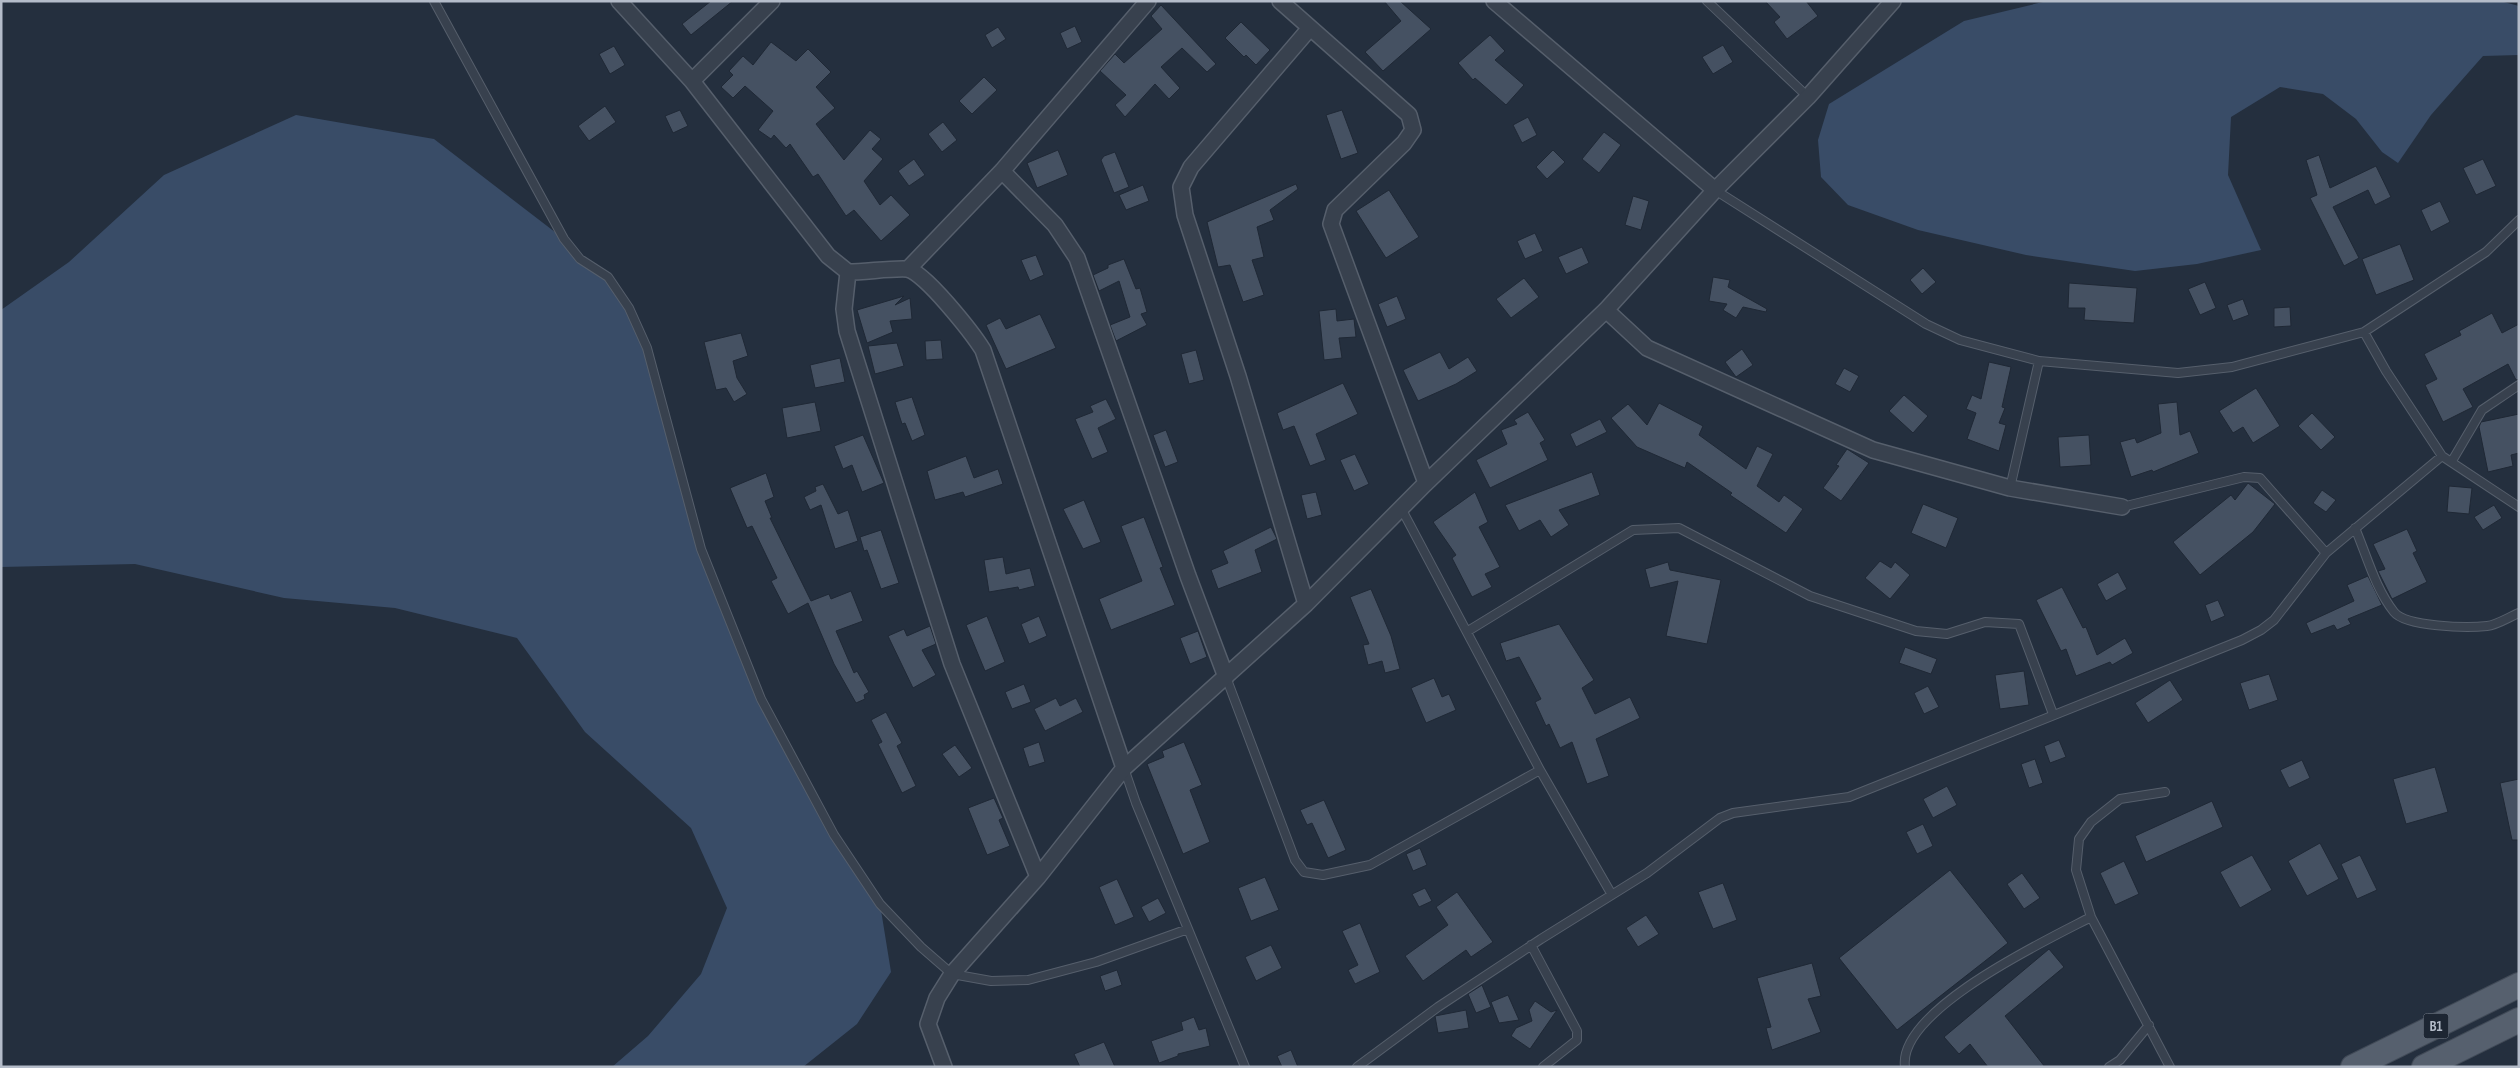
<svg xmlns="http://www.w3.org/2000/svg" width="2520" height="1068" font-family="'Sofia Sans Condensed',sans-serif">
  <rect width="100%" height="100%" fill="#242f3e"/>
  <path fill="#394c67" d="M2047,1h453l19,5v49l-36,1 -52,59 -33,48 -16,-11 -26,-33 -33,-25 -43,-7 -49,30 -3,58 33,75 -64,14 -62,7 -109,-16 -108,-25 -70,-25 -27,-28 -3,-37 11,-36 135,-83z
    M296,115l138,24 130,100 16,20 28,18 39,71 54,201 60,150 73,136 46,69 11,68 -34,52 -54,43h-191l36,-31 53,-62 26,-66 -36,-80 -106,-96 -68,-94 -122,-30 -111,-10 -149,-34 -134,3v-257l68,-48 95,-87z"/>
  <path fill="#455162" stroke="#1f2835" d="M711,1h22l-42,34 -9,-11z
    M1384,1h16l31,28 -48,42 -18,-19 36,-31z
    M1765,1h41l12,15 -31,23 -13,-17 6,-5z
    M1161,5l55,59 -9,8 -25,-24 -21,19 19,21 -11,11 -14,-15 -30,33 -10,-12 11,-10 -26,-24 15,-17 9,9 38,-34 -11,-13z
    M1241,22l29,28 -14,15 -10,-10 -2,2 -19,-19z
    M1075,26l7,16 -15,7 -7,-16z
    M998,27l8,12 -14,9 -7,-13z
    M1490,35l15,16 -10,9 29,25 -18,20 -31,-27 -2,2 -15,-17z
    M771,42l25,19 12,-12 23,23 -15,15 19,21 -19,16 28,36 26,-30 11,9 -9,10 11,10 -19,22 16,24 11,-10 19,20 -29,26 -27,-31 -8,6 -28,-42 -5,3 -23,-33 -4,4 -12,-13 -3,4 -13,-9 15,-19 -28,-25 -12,12 -12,-11 12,-12 -4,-4 14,-15 10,9z
    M1723,45l10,17 -20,12 -11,-17z
    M614,46l11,19 -15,9 -11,-20z
    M984,77l13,13 -25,24 -13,-13z
    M605,106l11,16 -27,19 -11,-15z
    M680,110l8,16 -15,7 -8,-17z
    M1342,110l16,43 -17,6 -15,-44z
    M1528,117l9,18 -15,8 -9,-18z
    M943,122l14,18 -15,12 -14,-18z
    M1604,132l17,13 -22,28 -17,-14z
    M1058,150l10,25 -31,13 -10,-25z
    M1553,150l12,12 -18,17 -11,-12z
    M1115,152l14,35 -15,6 -13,-33 3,-4z
    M2319,155l11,33 46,-22 15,31 -16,8 -7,-15 -35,17 26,51 -15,8 -34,-68 7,-3 -11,-35z
    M914,159l11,16 -16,11 -11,-15z
    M2483,159l13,27 -20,9 -13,-27z
    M1296,184l2,5 -28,21 4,10 -17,7 7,30 -12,3 12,35 -21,7 -13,-37 -12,2 -11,-45z
    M1143,185l6,16 -23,9 -7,-15z
    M1389,190l30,47 -33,21 -30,-47z
    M1633,196l16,5 -8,29 -16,-5z
    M2440,201l10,21 -19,10 -10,-22z
    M1535,233l8,18 -18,8 -8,-18z
    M2400,244l14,36 -38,15 -14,-36z
    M1582,247l7,16 -23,11 -8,-17z
    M1036,255l8,20 -14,6 -9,-21z
    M1124,259l12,30 4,-1 7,24 -6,2 6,11 -31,16 -6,-16 20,-8 -11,-36 -20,10 -6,-16 15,-7v-3z
    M1923,268l13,14 -14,12 -12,-14z
    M1713,277l17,3 -2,7 39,22 -1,3 -23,-5 -7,11 -13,-8 4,-6 -18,-3z
    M1524,278l15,19 -28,21 -15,-19z
    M2205,282l11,26 -16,7 -12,-26z
    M2069,283l68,5 -3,35 -50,-3 1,-12h-17z
    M904,296l-9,9 15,-7 2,21 -22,2 3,11 -26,11 -10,-33z
    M1397,296l9,23 -19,8 -9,-23z
    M2243,299l6,16 -16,6 -6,-16z
    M2290,307l1,19 -17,1v-19z
    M1336,309l1,12 17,-2 2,18 -17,1 3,20 -18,2 -5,-49z
    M2492,313l10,20 17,-9v55l-3,1 -8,-16 -45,25 10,18 -30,15 -18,-37 12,-6 -13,-25 37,-19 -2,-4z
    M1040,314l16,34 -50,21 -20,-44 14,-7 6,11z
    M741,333l7,23 -15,5 4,17 10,16 -13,8 -8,-14 -10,2 -12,-48z
    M941,340l2,19 -17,1 -1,-19z
    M897,343l7,23 -29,8 -7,-28z
    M1742,349l11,16 -17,12 -11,-15z
    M1196,350l8,30 -15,4 -8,-30z
    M1440,352l9,17 19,-12 9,14 -21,13 -38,17 -15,-31z
    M840,358l5,24 -30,6 -5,-23z
    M1989,362l22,5 -9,40 3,1 -6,15 7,2 -7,26 -32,-12 9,-26 -10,-4 6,-14 9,4z
    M1844,368l15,8 -9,16 -15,-8z
    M1343,383l15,31 -42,20 10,26 -16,6 -16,-40 -11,4 -6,-17z
    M2256,388l24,38 -27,17 -10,-16 -10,6 -14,-22z
    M1904,395l24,21 -15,17 -24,-22z
    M912,397l13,38 -13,6 -7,-18 -3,1 -7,-22z
    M1106,399l10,20 -18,9 10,24 -16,7 -17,-40 18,-7 -3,-6z
    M815,402l6,29 -34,7 -5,-30z
    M2177,402l3,33 10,-4 9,22 -46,19 -1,-2 -21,7 -11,-35 15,-4 2,5 24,-10 -3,-29z
    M1659,403l44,23 -4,9 47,34 11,-23 16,8 -16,32 22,16 5,-7 19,14 -17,24 -56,-38 2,-2 -45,-31 -2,6 -48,-21 -26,-29 17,-14 19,21z
    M1528,412l17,28 -5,3 8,17 -58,28 -14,-28 31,-16 -6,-14 16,-6 -3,-4z
    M2312,413l23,24 -14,13 -23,-24z
    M2519,414v39l-8,2 2,11 -25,6 -9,-45 2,-5z
    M1600,419l7,13 -31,15 -6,-13z
    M1166,430l12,32 -13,5 -12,-32z
    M863,435l21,48 -22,9 -10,-27 -9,4 -9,-23z
    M2089,435l2,30 -31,2 -2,-30z
    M1847,449l22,14 -28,38 -18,-13 16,-22 -3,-1z
    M1355,454l14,30 -15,7 -14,-31z
    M966,456l8,22 24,-9 5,15 -38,13 -2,-5 -28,8 -8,-29z
    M1592,472l8,23 -41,15 10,15 -18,12 -11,-17 -21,11 -14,-26z
    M766,473l8,24 -9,4 7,17h-2l41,83 18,-7 2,5 20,-8 12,30 -27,10 18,42 3,-2 12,21 -5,3 1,4 -9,4 -22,-39 -26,-61 -20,11 -17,-33 6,-3 -25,-52 -5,2 -17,-40z
    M2248,483l27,21 -22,28 -53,43 -27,-33 58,-47 4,5z
    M823,484l15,30 10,-4 10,31 -23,8 -14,-44 -11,5 -6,-13 12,-6 -1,-4z
    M2449,486l23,2 -3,26 -22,-2z
    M2322,490l14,10 -10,12 -13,-9z
    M1316,492l6,23 -15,4 -6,-24z
    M1475,492l13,30 -9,5 21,40 -15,7 7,13 -20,10 -20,-39 4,-3 -23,-33z
    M1084,500l17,42 -18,7 -20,-40z
    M1923,504l35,14 -12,30 -35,-15z
    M2494,505l8,13 -19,12 -9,-13z
    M1144,517l19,50 -3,1 15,37 -64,25 -12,-31 43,-18 -21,-55z
    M1271,527l6,12 -22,11 7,22 -44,17 -7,-19 17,-7 -5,-12z
    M2407,529l10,22 -4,2 14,29 -35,17 -14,-28 7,-2 -12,-25z
    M881,530l18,53 -18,6 -14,-39 -3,1 -4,-14z
    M1003,557l3,17 24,-6 5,18 -16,4 -1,-3 -29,5 -5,-32z
    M1880,561l11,7 4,-6 15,13 -20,24 -25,-21z
    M1668,562l2,8 51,10 -14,64 -41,-8 12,-55 -28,7 -5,-19z
    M2118,572l9,17 -21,12 -9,-17z
    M2368,576l14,29 -34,14 3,5 -14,6 -3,-5 -23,9 -5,-11 48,-22 -7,-16z
    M2062,587l21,41 3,-1 11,28 28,-17 8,15 -21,12 -2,-3 -34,14 -10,-27 -5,2 -25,-51z
    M1371,589l20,47 9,33 -15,4 -3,-12 -14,4 -5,-20 6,-1 -19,-47z
    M2218,600l7,16 -14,6 -6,-17z
    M987,616l18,46 -20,9 -19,-46z
    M1039,616l8,20 -18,8 -8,-20z
    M1559,624l35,56 -12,8 13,26 35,-17 10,21 -44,21 13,37 -22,8 -15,-42 -12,6 -11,-24 -3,2 -11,-24 6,-3 -22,-42 -13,4 -6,-18z
    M930,626l6,18 -14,6 14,25 -23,13 -25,-52 16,-7 3,7z
    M1198,631l9,26 -17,7 -10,-26z
    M1905,647l32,12 -6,15 -32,-11z
    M2024,671l5,34 -29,4 -5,-34z
    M2269,674l9,26 -29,10 -9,-27z
    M1434,678l8,19 7,-3 7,16 -30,13 -15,-35z
    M2170,680l13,20 -35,23 -13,-20z
    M1024,684l7,18 -19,7 -7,-17z
    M1928,686l11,21 -15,7 -10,-21z
    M1056,698l4,8 16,-8 7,14 -38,19 -11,-22z
    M886,712l16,31 -5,3 19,40 -14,7 -24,-49 4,-2 -11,-22z
    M2059,740l7,17 -16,6 -6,-17z
    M1039,742l6,20 -16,5 -6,-19z
    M1184,742l18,43 -12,5 20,52 -27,12 -36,-90 17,-7 -2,-6z
    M955,745l17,23 -13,9 -17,-23z
    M2035,759l8,24 -14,5 -8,-24z
    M2302,760l8,18 -21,10 -9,-18z
    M2435,767l13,45 -42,12 -13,-45z
    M2519,779v61h-7l-12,-57z
    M1947,786l10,19 -24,13 -10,-19z
    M994,798l9,20 -4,2 11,26 -23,9 -19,-47z
    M1324,800l22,50 -18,8 -16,-35 -5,2 -7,-15z
    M2212,801l11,26 -77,35 -11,-26z
    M1923,824l10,22 -16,8 -11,-22z
    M2320,843l19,36 -32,17 -19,-35z
    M1420,848l7,17 -14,6 -7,-17z
    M2252,855l20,35 -32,18 -20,-36z
    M2360,855l17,35 -20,9 -16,-35z
    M2124,861l15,33 -24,11 -15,-32z
    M1950,870l58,73 -111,87 -58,-72z
    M2022,873l18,25 -16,11 -17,-25z
    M1265,877l14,33 -28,11 -13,-33z
    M1117,879l17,38 -19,8 -16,-38z
    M1723,883l14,37 -24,9 -15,-37z
    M1425,888l7,13 -13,6 -7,-13z
    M1457,892l36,50 -22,15 -5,-7 -43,31 -18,-25 43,-31 -12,-18z
    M1158,898l8,15 -17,9 -8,-15z
    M1646,915l13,19 -21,13 -12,-19z
    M1360,923l20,49 -25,12 -7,-14 10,-5 -16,-34z
    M1271,945l11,23 -26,13 -11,-24z
    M2049,949l15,18 -59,49 40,51h-57l-18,-23 -11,10 -15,-17z
    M1812,963l9,33 -13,3 13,33 -49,18 -6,-22 5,-1 -14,-49z
    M1117,970l5,15 -17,6 -5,-15z
    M1482,985l9,22 -15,6 -8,-19z
    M1508,995l11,25 -20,3 -8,-21z
    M1535,1001l16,11 6,-2 -27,39 -19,-13 5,-8 16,-7 -3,-11z
    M1466,1010l3,18 -31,5 -3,-17z
    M1194,1017l5,13 7,-2 4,18 -32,8v2l-19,7 -8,-22 32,-11 -2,-8z
    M1104,1042l11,25h-35l-6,-13z
    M1291,1050l7,17h-16l-5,-11z"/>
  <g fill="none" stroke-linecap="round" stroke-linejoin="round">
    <defs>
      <path id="service" d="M434,1l130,238 16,20 28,18 21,31 18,40 54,201 60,150 73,136 46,69 41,43 31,27 39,7 37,-1 68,-18 92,-33
        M1707,1l101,96
        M1715,190l211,134 34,16 79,21 139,12 54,-6 132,-35 122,-80 33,-32
        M2364,332l22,39 56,85 77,51
        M2452,461l30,-51 37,-25
        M2010,488l29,-127
        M2122,507l122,-30 16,1 66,75
        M1401,508l139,262 72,125
        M2355,528c12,28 20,60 39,84 12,15 73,16 93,14 10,-1 22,-9 32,-13
        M1468,631l165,-101 46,-2 131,68 106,35 31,3 38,-12 34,2 34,90
        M1226,677l69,183 9,12 19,3 47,-10 170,-95
        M1124,768l12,35 109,264
        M2165,792l-45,7 -29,23 -12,17 -3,31 15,47 79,150
        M1531,945l46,86v9l-34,27
        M1357,1067l81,-60 103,-68 106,-66 73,-55 13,-5 116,-16 393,-157 19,-10 13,-10 52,-67 116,-97
        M1905,1067c-8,-57 144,-128 186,-150
        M2109,1067l11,-7 29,-35"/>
      <path id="minor" d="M619,1l73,80 136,175 20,16c17,0 44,-4 59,-3 17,2 66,65 76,81l141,418
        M1280,1l129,114 4,15 -9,13 -69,67 -4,14 95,259
        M1494,1l221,189
        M692,81l80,-80
        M1002,171l53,54 22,33 111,318 38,101
        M908,269l94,-98 146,-170
        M848,272l-4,37 3,22 105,333 86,213
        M1606,310l41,38 226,102 137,38 112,19
        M1306,604l-68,-228 -53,-161 -4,-28 10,-20 119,-139
        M944,1067l-16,-43 9,-26 15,-24 86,-97 86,-109 182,-164 120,-121 180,-173 109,-120 93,-93 85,-96"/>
      <path id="primary" d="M2353,1067l166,-82
        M2424,1067l95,-47"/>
    </defs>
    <use href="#service" stroke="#565f6c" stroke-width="10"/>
    <use href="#minor" stroke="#565f6c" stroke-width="18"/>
    <use href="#primary" stroke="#414a57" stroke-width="26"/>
    <use href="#service" stroke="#38414e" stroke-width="8"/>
    <use href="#minor" stroke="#38414e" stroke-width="15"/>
    <use href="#primary" stroke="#56606e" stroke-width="24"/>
  </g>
  <g text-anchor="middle" stroke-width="4.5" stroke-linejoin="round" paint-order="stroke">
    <rect fill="#1d2633" stroke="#878f9c" stroke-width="1" x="2423.5" y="1013.5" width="25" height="25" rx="4"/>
    <g font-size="15" font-weight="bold" fill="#b4bcc9">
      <text x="2436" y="1031">B1</text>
    </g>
  </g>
  <rect width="2520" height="1068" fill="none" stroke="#b4bcc9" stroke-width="5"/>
</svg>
